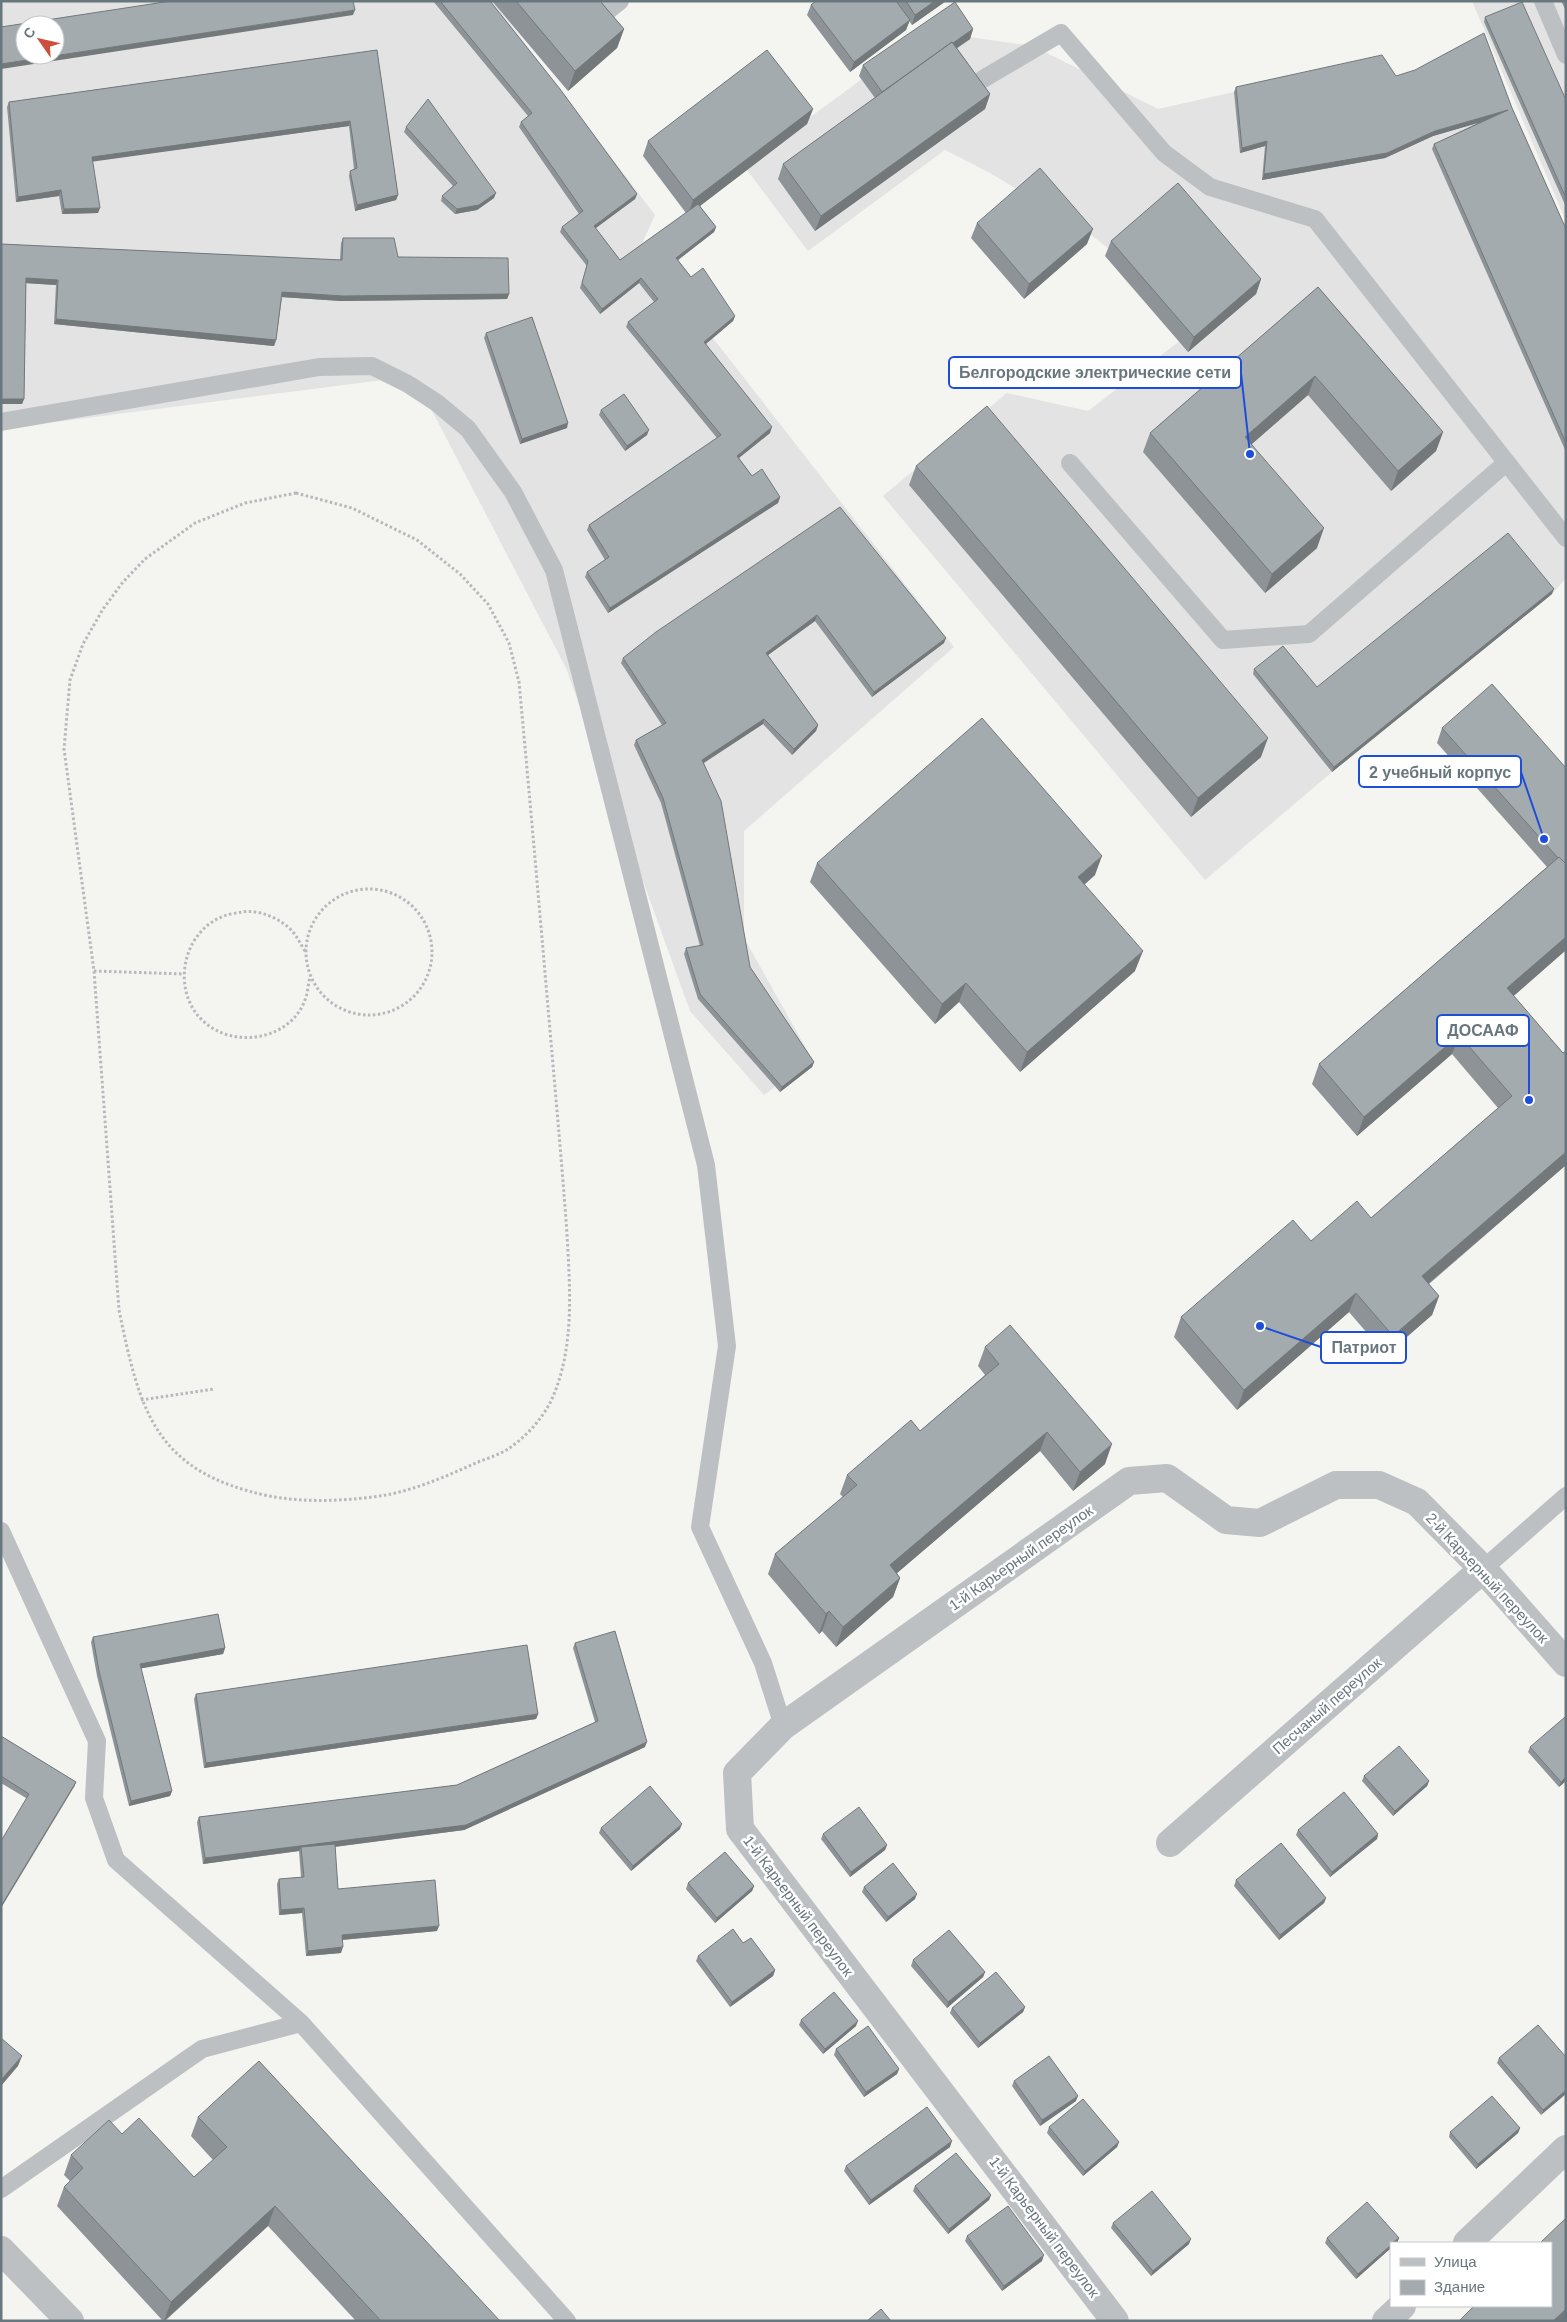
<svg xmlns="http://www.w3.org/2000/svg" width="1567" height="2322" font-family="Arial,sans-serif">
  <rect width="100%" height="100%" fill="#f4f4f1"/>
  <path fill="#e2e3e2" fill-rule="evenodd" d="M1,1h492l162,214 -14,31 313,401 -210,184v107l68,121 -48,36 -74,-84 -124,-343 -152,-292 -413,53zM25,25h30v30h-30z
    M1472,1h94v220z
    M927,31l106,15 125,63 76,-17 161,-11 87,-43 84,195v345l-14,16 -220,178 -127,108 -322,-384 124,-103 81,18 114,-87 -118,-95 -94,-56 -45,-23 -137,101 -64,-85z"/>
  <g fill="none" stroke-linecap="round" stroke-linejoin="round">
    <path stroke="#b6b9bb" stroke-width="3" stroke-dasharray="2.5 2.5" stroke-linecap="butt" d="M296,493l56,15 65,32 43,34 28,30 21,39 10,39c12,128 23,256 34,383 5,57 10,113 14,169 3,56 8,115 -16,167 -9,18 -26,37 -43,48 -9,6 -20,9 -30,13 -29,13 -60,27 -92,33 -37,6 -80,8 -117,1 -114,-24 -129,-84 -150,-186l-25,-339 -30,-222 6,-69 13,-36 20,-35 20,-27 22,-23 50,-36 50,-20z
      M306 952a63 63 0 1 1 126 0a63 63 0 1 1-126 0Z
      M305,951c-4,-6 -7,-13 -12,-19 -11,-13 -34,-23 -51,-20 -6,1 -13,2 -18,4 -41,15 -53,72 -23,103 30,31 89,22 104,-19 3,-7 3,-16 5,-23
      M94,971l89,3
      M141,1400l73,-11"/>
    <path stroke="#bcc0c2" stroke-width="18" d="M604,1l6,8 10,-8
      M1543,1l23,54
      M983,79l78,-46 103,120 46,34 105,32 251,319
      M1,422l318,-55 53,-1 36,18 29,19 31,26 45,63 41,78 152,595 21,181 -27,181 63,136 20,63
      M1070,463l153,177 86,-6 197,-171
      M1,1531l96,210 -3,57 22,62 185,163 266,298
      M1483,1569l83,-73
      M1,2189l201,-140 99,-26"/>
    <path stroke="#bcc0c2" stroke-width="28" d="M1170,1843l313,-274
      M1467,2243l99,-94
      M1,2250l69,71
      M1115,2321l-375,-492 -3,-56 46,-47 346,-245 38,-3 59,42 34,3 76,-38h43l38,17 66,67 83,94
      M1386,2321l16,-15"/>
  </g>
  <path fill="#8d9396" d="M433,1h57l147,193 -2,5 -40,29 25,32 66,-47 -43,-57 5,-15 165,-32 -6,15 -107,82 16,21 -2,5 -36,28 13,17 44,39 -2,5 -27,23 64,89 -31,25 13,18 28,21 -2,6 -170,110 -23,-36 2,-5 18,-12 -18,-30 2,-5 128,-87 -91,-111 2,-5 26,-20 -15,-19 -39,31 -20,-26 7,-22 -27,-34 2,-5 17,-13 -60,-87 2,-5 7,-6z
    M492,1h108l24,28 -7,19 -49,43z
    M816,1h130l-34,24 -3,-4 -3,9 -56,42 -43,-57 4,-10z
    M1561,1h5v10z
    M1485,17l81,83v107l-82,-185z
    M973,29l-3,10 -13,9 33,46 -5,15 -170,122 -37,-52 5,-15 92,-66 -16,-22 4,-11z
    M377,50l21,145 -2,5 -41,11 -6,-35 1,-5 4,-2 -5,-43 -257,35 6,52 -36,1 -3,-18 -43,6 -9,-95 2,-5z
    M1396,76l116,32 54,121v223l-134,-303 2,-5 46,-22 -47,14 -48,22 -123,22 3,-34 -25,7 -6,-61 2,-5z
    M406,127l88,71 -17,12 -22,4 -14,-13 1,-5 11,-10 -49,-54z
    M977,223l110,21 -63,55 -53,-61z
    M343,238l166,56 -2,5 -166,2 -59,-4 -6,43 -2,6 -220,-22 2,-39 -30,-2 -2,116 -2,5h-21v-160l339,16 1,-17z
    M1111,241l150,38 -5,15 -68,58 -83,-96z
    M1318,287l125,145 -7,19 -45,40 -83,-96 -56,49 65,104 -52,45 -122,-141 7,-19z
    M486,333l81,95 -47,16 -36,-106z
    M601,410l46,25 -22,16 -26,-36z
    M916,466l345,291 -70,60 -282,-332z
    M840,507l104,136 -72,54 -57,-76 -47,34 50,70 -2,6 -24,24 -29,-31 -59,39 46,204 64,95 -2,5 -32,25 -82,-93 -14,-45 2,-6 14,-2 -39,-143 -27,-58 2,-5 26,-15 -41,-62 2,-5z
    M1552,594l-220,178 -79,-98 1,-5 63,18z
    M1442,728l124,40v182l-53,46 50,57 3,-2v114l-137,119 10,12 -7,19 -46,40 -37,-43 -112,98 -63,-73 7,-20 130,-76 60,-23 127,-110 -46,-54 -95,82 -45,-52 7,-20 228,-197 -110,-124z
    M817,863l278,12 -11,10 51,86 -115,101 -61,-70 -24,22 -125,-142z
    M985,1347l120,117 -32,27 -33,-40 -143,122 3,5 -7,19 -57,50 -14,-16 -3,3 -51,-60 7,-20 68,-57 -3,-3 7,-19 73,-44 65,-56 -7,-9z
    M93,1637l132,11 -2,6 -82,14 31,123 -2,5 -41,10 -32,-130 -6,-34z
    M575,1643l70,104 -181,83 -129,17 3,42 99,42 -95,9 -1,13 -35,3 -4,-43 -23,2 -2,-31 2,-5 22,-2 -2,-26 -96,13 -6,-42 2,-5 258,-32 138,-63 -22,-74z
    M196,1694l342,20 -2,5 -332,49 -10,-69z
    M1,1736l75,46 -2,5 -48,11 -25,-15z
    M1530,1747l36,34 -7,6 -31,-35z
    M1364,1776l65,5 -2,5 -34,30 -31,-35z
    M601,1828l79,1 -49,42 -32,-38z
    M1298,1830l80,4 -1,5 -47,38 -34,-42z
    M823,1834l64,11 -2,5 -35,27 -29,-38z
    M1236,1880l90,18 -2,5 -45,37 -45,-54z
    M688,1883l66,3 -2,5 -37,32 -29,-34z
    M864,1887l51,12 -29,23 -24,-30z
    M743,1943l32,27 -2,6 -43,31 -34,-46 2,-5z
    M913,1960l72,12 -2,5 -36,31 -36,-42z
    M1025,2007l-2,5 -45,36 -28,-35 2,-5z
    M801,2020l55,6 -33,28 -24,-29z
    M836,2049l63,20 -2,5 -33,23 -30,-42z
    M1566,2057l-25,58 -44,-52 2,-5z
    M1014,2081l62,20 -36,25 -28,-40z
    M198,2117l302,204h-144l-88,-95 -103,95h-2l-106,-115 7,-19 6,-6 -6,-6 7,-20 51,-21 72,43 19,-17 -22,-24z
    M1049,2127l70,15 -2,5 -34,29 -36,-43z
    M1520,2128l-2,5 -42,36 -27,-32 1,-5z
    M950,2147l-81,58 -25,-34 2,-5z
    M915,2186l76,9 -2,5 -41,34 -35,-43z
    M1113,2223l76,21 -38,32 -40,-48z
    M967,2236l75,25 -40,30 -37,-50z
    M1327,2238h72l-2,5h-6v5l-35,31 -31,-36z"/>
  <path fill="#73787a" d="M935,1h11l-34,24 3,-10z
    M355,10l-2,5 -352,54v-5z
    M910,20l-4,10 -56,42 4,-10z
    M624,29l-7,19 -49,43 7,-20z
    M973,29l-3,10 -92,64 4,-11z
    M990,94l-5,15 -170,122 6,-15z
    M813,109l-6,15 -119,91 5,-15z
    M1508,110l-2,5 -73,21 -48,22 -123,22 2,-6 171,-43z
    M350,121l-1,5 -259,36 2,-5z
    M1267,141l-2,5 -25,7 2,-5z
    M61,190l-2,6 -43,6 2,-5z
    M496,193l-2,5 -17,12 -22,4 2,-5z
    M637,194l-2,5 -43,32 2,-5z
    M398,195l-2,5 -41,11 2,-6z
    M100,208l-2,5 -36,1 2,-5z
    M716,227l-2,5 -40,31 2,-5z
    M1093,229l-6,15 -63,55 5,-15z
    M26,278l32,2 -2,5 -32,-2z
    M641,278l-2,5 -39,31 2,-5z
    M1261,279l-5,15 -68,58 6,-15z
    M282,292l227,2 -2,5 -166,2 -60,-4z
    M735,316l-2,5 -31,26 2,-5z
    M56,319l220,21 -2,6 -220,-22z
    M1315,376l-7,19 -70,61 7,-19z
    M1,399h23l-2,5h-21z
    M568,423l-1,5 -47,16 2,-5z
    M772,427l-2,6 -35,28 2,-5z
    M649,430l-2,5 -22,16 2,-5z
    M1443,432l-7,19 -45,40 7,-20z
    M780,497l-2,6 -170,110 2,-5z
    M1324,528l-7,20 -52,45 7,-19z
    M1554,589l-2,5 -220,178 2,-5z
    M817,615l-2,6 -51,37 2,-5z
    M946,638l-2,5 -72,54 2,-5z
    M764,719l-1,5 -63,41 2,-5z
    M818,725l-2,6 -24,24 2,-6z
    M1268,738l-7,19 -70,60 7,-19z
    M1102,856l-7,19 -25,22 8,-20z
    M1566,937v13l-66,58 7,-20z
    M1143,951l-8,20 -115,101 7,-20z
    M966,983l-7,19 -24,22 7,-20z
    M1459,1035l-7,19 -95,82 7,-19z
    M814,1062l-2,5 -32,25 2,-5z
    M1566,1152v13l-151,130 7,-19z
    M1356,1293l-7,19 -112,98 7,-20z
    M1439,1296l-7,19 -46,40 7,-19z
    M1047,1432l-7,19 -157,134 7,-20z
    M1112,1444l-7,20 -32,27 7,-19z
    M900,1578l-7,19 -57,50 7,-20z
    M829,1611l-7,20 -3,3 7,-20z
    M225,1648l-2,6 -85,15 2,-5z
    M538,1714l-2,5 -332,49 2,-5z
    M647,1742l-2,5 -181,83 -163,21v-4l-2,4 -96,13 2,-6z
    M1566,1777v4l-7,6 2,-5z
    M1429,1781l-2,5 -34,30 2,-5z
    M76,1782l-2,5 -73,121v-2z
    M172,1791l-2,5 -41,10 2,-5z
    M682,1824l-2,5 -49,42 2,-5z
    M1378,1834l-1,5 -47,38 2,-5z
    M887,1845l-2,5 -35,27 1,-5z
    M754,1886l-2,5 -37,32 2,-5z
    M917,1894l-2,5 -29,23 2,-5z
    M1326,1898l-2,5 -45,37 1,-5z
    M304,1908l-2,5 -23,2 2,-5z
    M439,1926l-2,5 -97,9 2,-5z
    M343,1947l-2,6 -35,3 2,-5z
    M775,1970l-2,6 -43,31 2,-5z
    M985,1972l-2,5 -36,31 1,-6z
    M1025,2007l-2,5 -45,36 2,-5z
    M858,2021l-2,5 -33,28 2,-5z
    M22,2056l-4,10 -17,20v-6z
    M899,2069l-2,5 -33,23 2,-5z
    M1566,2090v4l-25,21 2,-5z
    M1078,2096l-2,5 -36,25 2,-6z
    M1520,2128l-2,5 -42,36 2,-5z
    M952,2141l-2,6 -81,58 2,-5z
    M1119,2142l-2,5 -34,29 2,-5z
    M991,2195l-2,5 -41,34 1,-5z
    M275,2206l-7,20 -104,95 7,-19z
    M1399,2238l-2,5h-5z
    M1191,2239l-2,5 -38,32 2,-5z
    M1391,2245v3l-35,31 2,-5z
    M1044,2255l-2,6 -40,30 2,-5z
    M1566,2309v12h-13z"/>
  <path fill="#a4abaf" stroke="#73787a" fill-rule="evenodd" d="M171,1h182l2,9 -354,54v-37zM25,25h30v30h-30z
    M440,1h50l70,88 77,105 -43,32 26,34 78,-56 18,23 -40,31 15,19 12,-9 32,48 -31,26 68,85 -35,29 15,20 10,-7 18,28 -170,111 -23,-36 22,-15 -20,-32 132,-90 -93,-113 30,-23 -17,-21 -39,31 -20,-26 6,-22 -26,-34 21,-16 -62,-89 11,-9z
    M516,1h84l24,28 -49,42z
    M816,1h80l14,19 -56,42 -43,-57z
    M906,1h29l-20,14z
    M955,2l18,27 -20,14 -1,-1 -70,50 -19,-27z
    M1522,2l44,98v98l-81,-181z
    M1484,33l28,75 54,121v214l-132,-299 74,-34 -73,21 -48,22 -123,21 3,-33 -25,7 -6,-61 146,-32 14,21 19,-6z
    M952,42l38,52 -169,122 -38,-52z
    M377,50l21,145 -41,10 -7,-34 7,-3 -7,-47 -258,36 8,51 -36,1 -3,-19 -43,7 -9,-95z
    M767,50l46,59 -120,91 -45,-59z
    M428,99l68,94 -17,12 -22,4 -15,-13 15,-13 -51,-56z
    M1040,168l53,61 -64,55 -52,-61z
    M1178,183l83,96 -67,58 -83,-96z
    M343,238h51l4,19 110,1 1,36 -166,2 -61,-4 -6,48 -220,-21 2,-39 -32,-2 -2,121h-23v-155l341,16z
    M1318,287l125,145 -45,39 -83,-95 -70,61 79,91 -52,46 -122,-141z
    M532,317l36,106 -46,16 -36,-106z
    M624,394l25,36 -22,16 -26,-36z
    M987,406l281,332 -70,60 -282,-332z
    M840,507l106,131 -72,54 -57,-77 -51,38 52,72 -24,24 -30,-30 -62,41 19,41 29,166 64,95 -32,25 -82,-93 -14,-46 17,-3 -40,-147 -27,-58 30,-17 -43,-65 33,-26z
    M1508,533l46,56 -220,178 -80,-98 29,-23 34,41z
    M1492,684l74,84v96l-7,-7 -1,1 -116,-130z
    M982,718l120,138 -24,21 65,74 -116,101 -61,-69 -24,21 -125,-141z
    M1559,857l7,7v73l-59,51 56,65 3,-2v101l-144,124 17,20 -46,40 -37,-43 -112,97 -63,-73 112,-97 18,21 46,-40 14,17 141,-122 -53,-61 -95,82 -45,-53z
    M1010,1325l102,119 -32,28 -33,-40 -157,133 10,13 -57,49 -14,-16 -3,3 -51,-60 82,-69 -10,-10 64,-55 9,11 79,-67 -14,-17z
    M218,1614l7,34 -85,16 32,127 -41,10 -32,-130 -6,-34z
    M615,1631l32,111 -181,83 -261,33 -6,-41 258,-32 141,-64 -23,-78z
    M527,1645l11,69 -332,49 -10,-69z
    M1565,1717l1,1v59l-5,5 -31,-35z
    M1,1736l75,46 -75,124v-65l28,-47 -28,-18z
    M1399,1746l30,35 -34,30 -31,-35z
    M650,1786l32,38 -49,42 -32,-38z
    M1344,1792l34,42 -46,38 -34,-42z
    M859,1807l28,38 -36,27 -28,-38z
    M1281,1843l45,55 -46,37 -44,-55z
    M335,1844l3,45 97,-9 4,46 -97,9 1,12 -35,4 -4,-43 -23,2 -2,-31 25,-2 -3,-30z
    M725,1852l29,34 -37,32 -29,-35z
    M893,1863l24,31 -29,23 -24,-30z
    M733,1929l10,14 8,-5 24,32 -43,32 -34,-46z
    M949,1930l36,42 -37,30 -35,-42z
    M996,1972l29,35 -45,36 -28,-35z
    M834,1992l24,29 -33,28 -24,-29z
    M1538,2025l28,32v33l-23,20 -44,-52z
    M868,2026l31,43 -33,23 -30,-43z
    M1,2038l21,18 -21,24z
    M1049,2056l29,40 -36,24 -28,-39z
    M259,2061l241,260h-119l-106,-115 -104,96 -107,-115 19,-19 -12,-13 38,-35 13,14 17,-16 55,59 33,-30 -29,-30z
    M1492,2096l28,32 -42,36 -28,-32z
    M1083,2099l36,43 -34,29 -36,-44z
    M927,2107l25,34 -81,59 -25,-34z
    M956,2153l35,42 -42,34 -34,-43z
    M1152,2191l39,48 -38,32 -40,-48z
    M1367,2202l32,36 -7,5h-1v2l-33,29 -31,-36z
    M1008,2206l36,49 -40,31 -37,-50z
    M1566,2218v91l-13,12h-94l15,-15h77v-63h-11z
    M881,2309l10,12h-24z"/>
  <g text-anchor="middle" stroke-width="5" stroke-linejoin="round" paint-order="stroke">
    <g font-size="15" fill="#68767e" stroke="#fff">
      <text transform="translate(1021 1558) rotate(-35)" y="5">1-й Карьерный переулок</text>
      <text transform="translate(1487 1578) rotate(47)" y="5">2-й Карьерный переулок</text>
      <text transform="translate(1327 1706) rotate(-41)" y="5">Песчаный переулок</text>
      <text transform="translate(798 1906) rotate(53)" y="5">1-й Карьерный переулок</text>
      <text transform="translate(1044 2227) rotate(53)" y="5">1-й Карьерный переулок</text>
    </g>
  </g>
  <path fill="none" stroke="#1d4ed8" stroke-width="2" d="M1250 454L1241 373M1544 839L1521 772M1529 1100L1529 1030M1260 1326L1321 1347"/>
  <g fill="#1d4ed8" stroke="#fff" stroke-width="2">
    <circle cx="1250" cy="454" r="5"/>
    <circle cx="1544" cy="839" r="5"/>
    <circle cx="1529" cy="1100" r="5"/>
    <circle cx="1260" cy="1326" r="5"/>
  </g>
  <g fill="#fff" stroke="#1d4ed8" stroke-width="2">
    <rect x="949" y="357" width="292" height="31" rx="5"/>
    <rect x="1359" y="756" width="162" height="31" rx="5"/>
    <rect x="1437" y="1015" width="92" height="31" rx="5"/>
    <rect x="1321" y="1332" width="85" height="31" rx="5"/>
  </g>
  <g font-size="16" text-anchor="middle" font-weight="bold" fill="#68767e">
    <text x="1095" y="378">Белгородские электрические сети</text>
    <text x="1440" y="778">2 учебный корпус</text>
    <text x="1483" y="1036">ДОСААФ</text>
    <text x="1364" y="1353">Патриот</text>
  </g>
  <rect width="1567" height="2322" fill="none" stroke="#68767e" stroke-width="5"/>
  <rect x="1390" y="2242" width="162" height="65" fill="#ffffff" stroke="#c3c8cb"/>
  <rect x="1400" y="2258" width="25" height="8" fill="#bcc0c2" stroke="#c3c8cb"/>
  <text x="1434" y="2267" font-size="15" fill="#68767e">Улица</text>
  <rect x="1400" y="2280" width="25" height="15" fill="#a4abaf" stroke="#c3c8cb"/>
  <text x="1434" y="2292" font-size="15" fill="#68767e">Здание</text>
  <g transform="translate(40 40) rotate(304)"><circle r="24" fill="#ffffff" stroke="#c3c8cb"/>
  <path d="M0-4L9 19L0 12L-9 19Z" fill="#cb4f3b"/>
  <text y="-8" font-size="14" font-weight="bold" text-anchor="middle" fill="#68767e">С</text>
  </g>
</svg>
